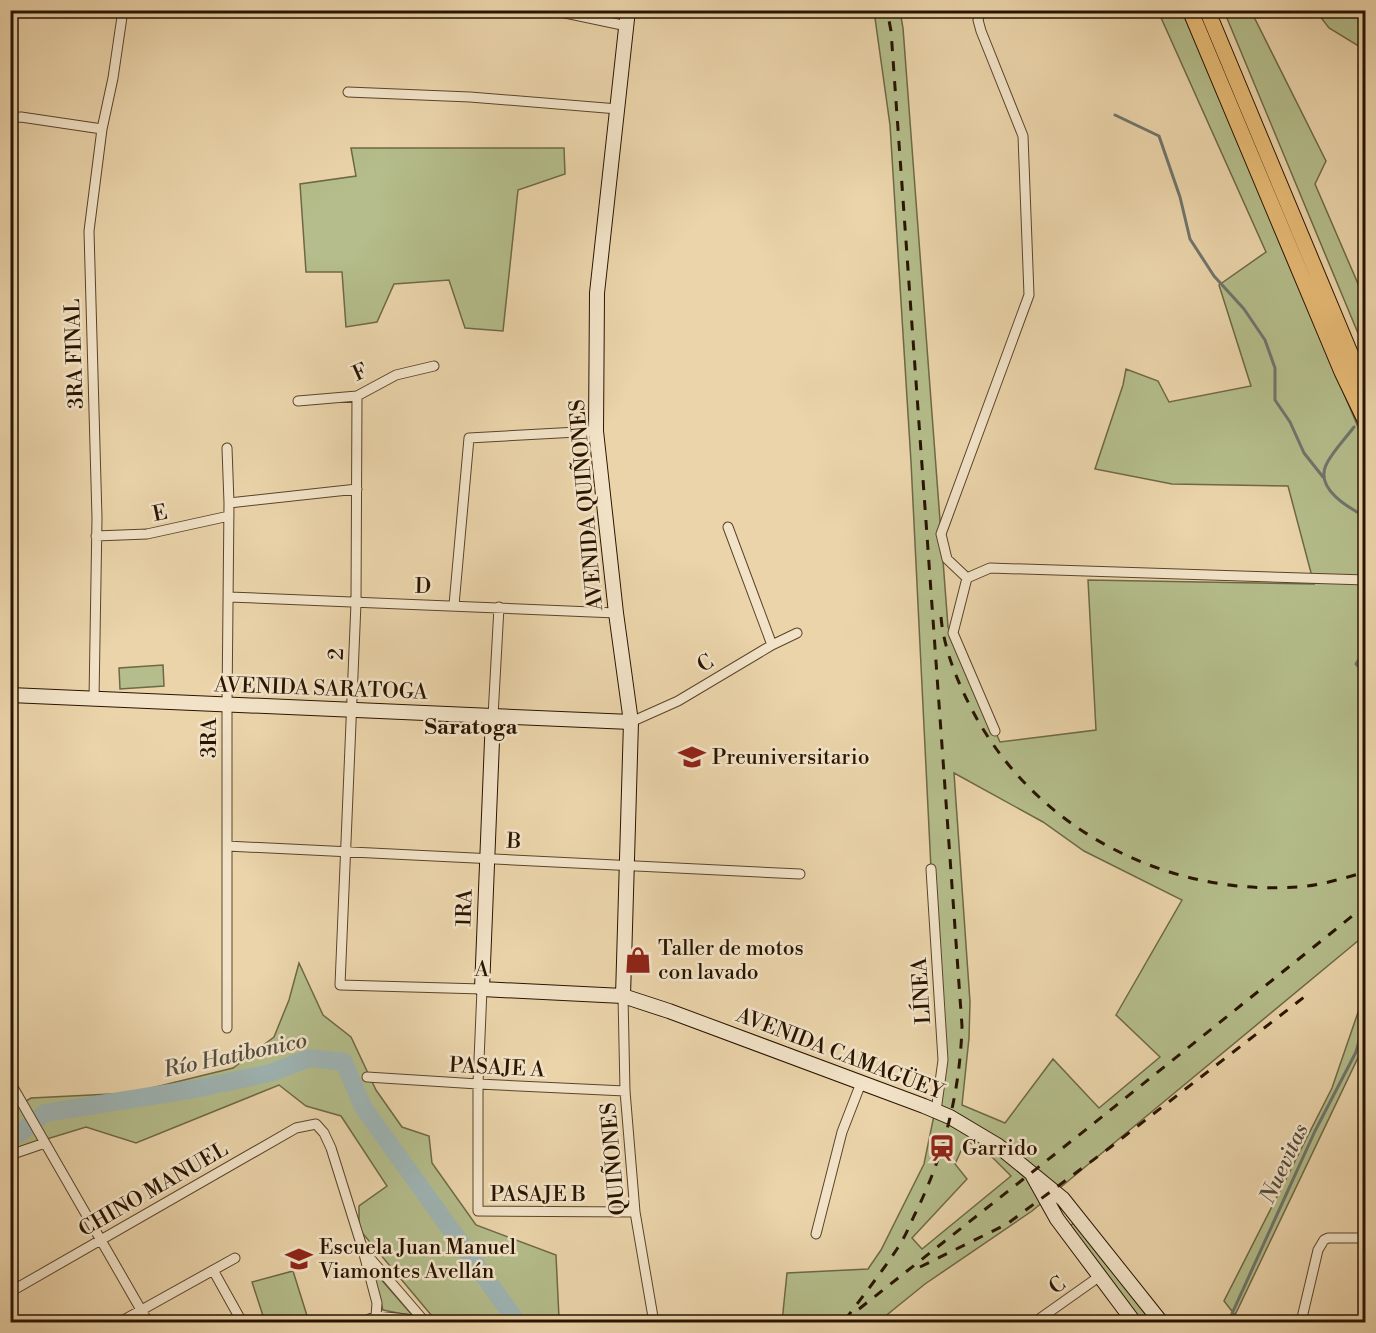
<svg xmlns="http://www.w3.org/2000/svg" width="1376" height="1333" font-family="'Libre Bodoni',serif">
  <rect width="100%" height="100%" fill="#ebd4aa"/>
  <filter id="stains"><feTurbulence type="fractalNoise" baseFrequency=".00333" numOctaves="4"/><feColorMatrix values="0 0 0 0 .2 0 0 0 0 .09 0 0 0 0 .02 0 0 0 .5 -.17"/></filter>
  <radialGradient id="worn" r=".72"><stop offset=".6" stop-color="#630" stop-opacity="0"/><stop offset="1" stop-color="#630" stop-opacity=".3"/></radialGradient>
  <path fill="#b4bd8b" stroke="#6e6846" stroke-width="1.5" fill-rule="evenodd" d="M874,11h26l3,17 45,599 52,115 96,-12 -8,-150 226,4 -26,-98 -116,-2 -77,-15 28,-84 3,-16 32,12 11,21 82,-16 -32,-101 47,-33 -108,-241h24l179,423 4,6v525l-6,-25 -327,271 -107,73 -47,38h-96l5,-49 81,-4 13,-19 43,-86 21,-102 -14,-193 -20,-407 -21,-337zM954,773l89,49 41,29 98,49 -66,115 44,42 -61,51 -46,-49 -48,64 -43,-18 7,-67 1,-36zM966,1140l27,18 18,18 -89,73 -10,-11 55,-59 -12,-15z
    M1224,11h27l75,150 -11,23 50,116v50z
    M1316,11h49v39l-36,-22z
    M351,148h213l1,26 -47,16 -15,141 -38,-3 -16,-48 -55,4 -17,38 -31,5 -4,-55h-36l-6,-88 56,-8z
    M163,665l1,21 -44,3 -1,-21z
    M299,963l24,52 28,22 25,53 26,37 27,9 3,27 44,62 80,30 3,63 5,4h-127l-78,-93v-23l28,-20 -46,-70 -35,-10 -27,-21 -143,58 -50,-16 -75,23 -1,-48 4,6 17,-10 100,-5 102,-25 41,-31 15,-37z
    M1365,992v51l-130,272 -11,-14 108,-213z
    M1075,1222l80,100h-13l-73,-92 1,-4z
    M372,1269l41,47 -30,-6z
    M293,1271l16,51h-44l-13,-40z"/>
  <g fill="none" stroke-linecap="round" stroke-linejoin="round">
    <path stroke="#6f756d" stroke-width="3" d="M1115,115l44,21 21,61 10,42 24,37 30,33 21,31 10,28v32l15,22 14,31 19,24
      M1354,427c-9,12 -22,25 -28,38 -11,24 23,43 40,52
      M1366,648l-10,16 10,10
      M1233,1322l-3,-4 85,-187 41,-79 10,-37"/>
    <path stroke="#9eb5b5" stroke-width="18" d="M10,1135l10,-2 25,-20 150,-24 75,-16 40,-15 34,4 19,45 154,215"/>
    <defs>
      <path id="street" d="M551,10l76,16
        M981,10l-3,10 3,11 42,105 6,159 -88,239 6,25 20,19 23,-10 376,12
        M348,92l122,5 148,12
        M10,118l11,-1 81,12
        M357,396l-1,207 -16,382 142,4 -4,95v127l157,1
        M298,401l59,-5 39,-21 38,-9
        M229,503l128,-14
        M728,527l44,118
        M96,536l51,-2 82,-18
        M967,578l-14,55 42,98
        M229,597l387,16
        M454,605l15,-167 127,-7
        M94,699l3,-181 -8,-287 13,-102 11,-51 10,-68
        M493,716l6,-109
        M631,722l47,-21 94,-56 25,-12
        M227,846l573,28
        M931,869l12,191 -7,51
        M623,996l2,95 10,121 18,105
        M227,1028v-323l2,-202 -2,-55
        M367,1077l111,7 147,7
        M10,1082l138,240
        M10,1155l35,-12
        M816,1234l26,-102 19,-49
        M364,1254l13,49 -1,13
        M213,1270l29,52
        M10,1292l286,-164 20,-4 8,9 7,15 32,102 62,72
        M120,1322l115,-64
        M363,1322l13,-6 30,3 14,3
        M1035,1322l65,-46
        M1301,1322l17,-72 6,-10 4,-2h38"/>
      <path id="secondary" d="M10,695l621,27
        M493,716l-11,273 141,7 46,15 255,95 26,11 47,28 66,54 98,123
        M623,996l8,-274 -15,-109 -20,-182 1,-138 31,-283
        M1033,1176l24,43 77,103"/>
      <path id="primary" d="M1190,10l152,362 24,50
        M1207,10l159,381"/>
    </defs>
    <use href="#street" stroke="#5a442a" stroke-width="11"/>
    <use href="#secondary" stroke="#291400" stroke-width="16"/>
    <use href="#primary" stroke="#291400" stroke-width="17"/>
    <use href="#street" stroke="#f2e3c8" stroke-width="9"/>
    <use href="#secondary" stroke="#f2e3c8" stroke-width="14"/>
    <use href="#primary" stroke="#e6ba75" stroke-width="15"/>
    <path stroke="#291400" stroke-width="3" stroke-dasharray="10 10" stroke-linecap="butt" d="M941,617c3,35 19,71 36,102 65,114 192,177 322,168 23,-2 45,-9 67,-15
      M920,1267l87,-43 105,-78 196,-152
      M859,1309l234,-185 273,-219
      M845,1320c18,-24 36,-47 52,-71 7,-10 12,-22 17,-33 30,-60 46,-123 48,-190l-71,-995 -4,-21"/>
  </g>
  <defs>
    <symbol id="school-bare" viewBox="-9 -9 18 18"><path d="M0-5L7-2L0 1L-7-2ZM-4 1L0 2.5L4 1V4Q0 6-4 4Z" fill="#8f2418" stroke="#f2e3c8" stroke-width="2.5" paint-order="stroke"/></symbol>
    <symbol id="shop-bare" viewBox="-9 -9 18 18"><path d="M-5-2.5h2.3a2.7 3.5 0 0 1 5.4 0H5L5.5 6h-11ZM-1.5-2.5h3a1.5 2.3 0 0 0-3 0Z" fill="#8f2418" stroke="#f2e3c8" stroke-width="2.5" paint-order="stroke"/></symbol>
    <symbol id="station-bare" viewBox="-9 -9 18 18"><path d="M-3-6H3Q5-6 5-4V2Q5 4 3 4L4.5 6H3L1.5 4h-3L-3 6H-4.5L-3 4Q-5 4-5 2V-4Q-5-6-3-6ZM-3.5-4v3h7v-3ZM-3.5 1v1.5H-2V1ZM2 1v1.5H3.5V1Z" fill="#8f2418" stroke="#f2e3c8" stroke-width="2.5" paint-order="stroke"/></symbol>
  </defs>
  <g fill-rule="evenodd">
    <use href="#school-bare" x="673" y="738" width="38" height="38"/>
    <use href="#shop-bare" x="619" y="941" width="38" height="38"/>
    <use href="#station-bare" x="923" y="1129" width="38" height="38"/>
    <use href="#school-bare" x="280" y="1240" width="38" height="38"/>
  </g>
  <g text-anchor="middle" stroke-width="5" stroke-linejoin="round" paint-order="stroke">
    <g font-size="21" fill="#291400" stroke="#f2e3c8">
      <text transform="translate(74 354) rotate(-92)" y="7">3RA FINAL</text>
      <text transform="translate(360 372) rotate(-24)" y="7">F</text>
      <text transform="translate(586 505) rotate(-95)" y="7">AVENIDA QUIÑONES</text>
      <text transform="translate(160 513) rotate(-12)" y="7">E</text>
      <text transform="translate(423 586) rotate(1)" y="7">D</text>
      <text transform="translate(336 654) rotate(-88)" y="7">2</text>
      <text transform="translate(705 663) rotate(-31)" y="7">C</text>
      <text transform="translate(321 688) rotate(2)" y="7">AVENIDA SARATOGA</text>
      <text transform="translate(209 738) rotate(-90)" y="7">3RA</text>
      <text transform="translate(514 841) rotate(3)" y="7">B</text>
      <text transform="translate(464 908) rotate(-88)" y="7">1RA</text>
      <text transform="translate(482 969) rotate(2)" y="7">A</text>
      <text transform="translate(921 991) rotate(-94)" y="7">LÍNEA</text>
      <text transform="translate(840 1053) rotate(21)" y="7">AVENIDA CAMAGÜEY</text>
      <text transform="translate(497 1067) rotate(3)" y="7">PASAJE A</text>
      <text transform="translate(613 1159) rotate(-95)" y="7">QUIÑONES</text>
      <text transform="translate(153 1189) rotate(-30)" y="7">CHINO MANUEL</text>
      <text x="538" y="1201">PASAJE B</text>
      <text transform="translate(1057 1285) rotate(-36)" y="7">C</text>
    </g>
    <g font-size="21" fill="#291400" stroke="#f2e3c8" text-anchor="start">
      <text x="712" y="764">Preuniversitario</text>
      <text x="658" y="955">Taller de motos<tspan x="658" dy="24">con lavado</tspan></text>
      <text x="962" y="1155">Garrido</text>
      <text x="319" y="1254">Escuela Juan Manuel<tspan x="319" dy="24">Viamontes Avellán</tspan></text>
    </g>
    <g font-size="22" font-weight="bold" fill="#291400" stroke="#f2e3c8">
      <text x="471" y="734">Saratoga</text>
    </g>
    <g font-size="22" font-style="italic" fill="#524c3f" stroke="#f2e3c8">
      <text transform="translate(235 1054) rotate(-12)" y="8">Río Hatibonico</text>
      <text transform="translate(1283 1163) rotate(-65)" y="8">Nuevitas</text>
    </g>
  </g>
  <rect width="1376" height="1333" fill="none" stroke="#ebd4aa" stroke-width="36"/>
  <rect x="12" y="12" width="1352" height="1309" fill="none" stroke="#291400" stroke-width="3"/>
  <rect x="18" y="18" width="1340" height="1297" fill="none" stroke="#291400" stroke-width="1.5"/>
  <rect width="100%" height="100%" filter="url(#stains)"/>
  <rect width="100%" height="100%" fill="url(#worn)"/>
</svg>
